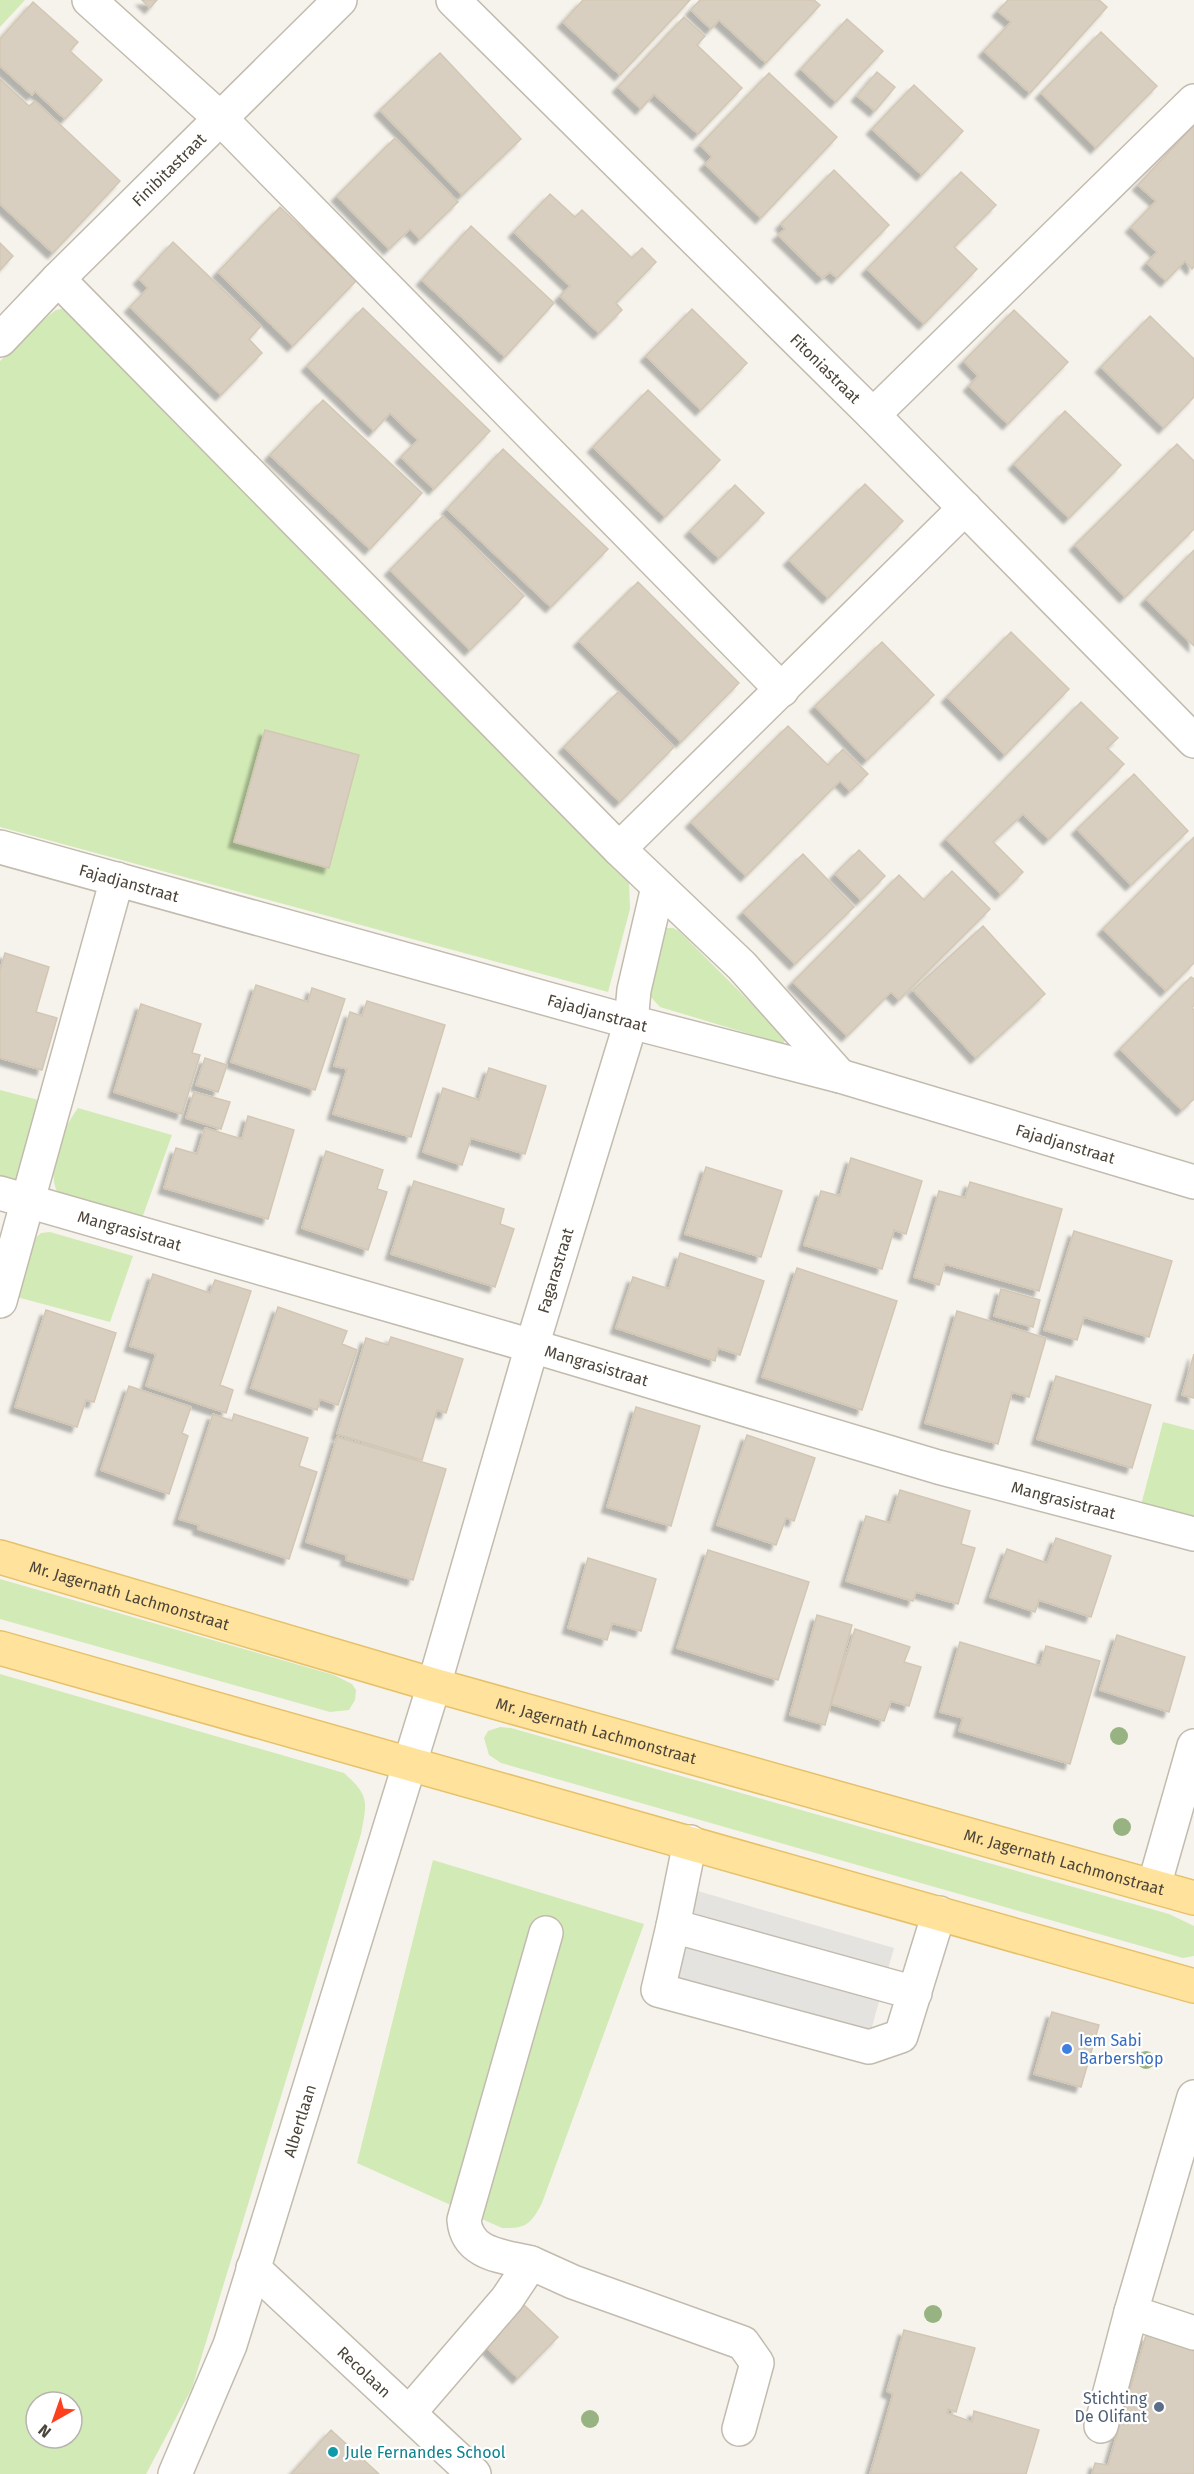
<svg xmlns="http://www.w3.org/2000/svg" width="1194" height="2474" font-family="'Fira Sans',sans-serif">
  <defs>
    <filter id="shadow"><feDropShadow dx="-5.5" dy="5.5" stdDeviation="1.5" flood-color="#0004"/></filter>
  </defs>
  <rect width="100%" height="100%" fill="#f6f3ec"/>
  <path fill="#d2eab5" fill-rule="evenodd" d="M0,0h25l-25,27z
    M66,308l550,557 13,16 1,28 -22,83 -608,-165v-466l47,-44 9,-7z
    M664,928h9l6,3 104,104 2,5 -2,4 -123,-37 -11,-12z
    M0,1090l46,12 -31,82h-15z
    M78,1108l94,27 -31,86 -82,-26c-15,-23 4,-67 19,-87z
    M50,1232l83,24 -23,66 -97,-26 19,-55 9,-8z
    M1163,1422l31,8v89l-53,-14z
    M0,1579l334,96 18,9 4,6 -1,10 -6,10 -19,2 -330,-93z
    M0,1674l344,99c26,23 23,29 17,61l-169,554 -46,86h-146zM36,2402h36v36h-36z
    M500,1727l11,1 658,186 25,12v30l-11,2 -682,-195 -12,-8 -5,-17 4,-7z
    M433,1860l211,64 -102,279c-11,21 -16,26 -40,25l-145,-65z"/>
  <path fill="#e5e3e0" d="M691,1889l203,59 -24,86 -203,-59z"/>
  <path fill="#d8cfc1" stroke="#d3c7b4" stroke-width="1.5" filter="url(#shadow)" d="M142,0h15l-7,8z
    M583,0h107l-70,75 -57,-53z
    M700,0h114l6,5 -54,58 -47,-43 -8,9 -20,-19z
    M1008,0h91l8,7 -77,86 -46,-42 27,-29 -13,-11z
    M33,2l45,40 -8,9 32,29 -37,39 -30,-28 -3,4 -32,-29v-27z
    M684,17l21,19 -8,9 45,43 -44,46 -44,-40 -13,15 -23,-22z
    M847,19l36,32 -47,51 -35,-33z
    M1101,32l56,54 -61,62 -55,-55z
    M440,53l81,86 -59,56 -82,-85z
    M877,72l18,15 -20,24 -18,-15z
    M769,73l68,64 -76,81 -56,-54 7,-7 -12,-12z
    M0,79l29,27 6,-5 85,80 -67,72 -53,-49z
    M914,85l49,46 -41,44 -50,-46z
    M1194,125v141l-2,3 -7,-8 -19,20 -19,-18 10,-11 -26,-25 25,-26 -18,-16z
    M395,138l63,64 -38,37 -10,-10 -21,20 -52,-53z
    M834,170l55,55 -52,53 -7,-6 -8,6 -44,-43 7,-6 -4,-5z
    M961,172l35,33 -42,42 23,22 -53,55 -57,-55z
    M550,194l25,23 7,-7 50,48 10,-10 14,14 -40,41 6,7 -23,23 -39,-37 10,-10 -56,-54z
    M280,207l76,74 -63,65 -75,-74z
    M471,226l83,77 -49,54 -83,-77z
    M173,242l88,84 -12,13 13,14 -41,42 -91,-88 18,-19 -9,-9z
    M0,243l13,13 -13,14z
    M363,308l127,123 -56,58 -33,-32 17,-17 -28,-27 -16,18 -67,-65z
    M692,309l55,54 -46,47 -55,-54z
    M1014,310l54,52 -60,62 -39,-38 9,-10 -14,-15z
    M1150,316l44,43v38l-30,31 -63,-61z
    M648,390l72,70 -55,57 -72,-70z
    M323,400l99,93 -52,56 -100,-94z
    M1065,411l56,54 -52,53 -55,-54z
    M1177,444l17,17v68l-69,68 -50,-52z
    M503,449l105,100 -57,58 -104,-98z
    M865,484l38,37 -75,77 -39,-38z
    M735,485l29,28 -45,45 -29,-27z
    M443,516l81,80 -54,54 -80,-80z
    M1194,550v96l-48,-47z
    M638,582l101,101 -58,59 -102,-101z
    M1011,632l58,57 -64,66 -58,-58z
    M882,642l52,53 -67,65 -52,-54z
    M618,692l56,55 -54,55 -56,-55z
    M1081,702l37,36 -11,10 17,16 -75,75 -26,-25 -30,28 30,30 -22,22 -55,-55z
    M788,726l40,39 15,-16 25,25 -18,17 -10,-10 -94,95 -55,-54z
    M265,730l94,25 -30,113 -95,-26z
    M1134,774l54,57 -57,54 -54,-56z
    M1194,837v126l-28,28 -63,-62z
    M859,850l26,26 -24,24 -26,-26z
    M803,854l51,53 -59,57 -52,-52z
    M952,871l38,38 -91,91 -8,-8 -44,44 -54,-54 106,-107 25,25z
    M983,926l62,68 -69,64 -63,-68z
    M5,953l44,14 -13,45 21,6 -15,52 -42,-12v-88z
    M1191,977l3,2v26l-2,3 2,2v89l-12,11 -62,-61z
    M256,985l52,17 4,-14 33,11 -30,91 -84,-28z
    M367,1001l78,24 -34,112 -78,-23 14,-45 -13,-3 16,-54 12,4z
    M141,1004l60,20 -9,29 8,2 -18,59 -68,-22z
    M205,1058l22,7 -9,27 -22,-7z
    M489,1068l57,18 -21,68 -54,-16 -9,27 -39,-13 20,-64 36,12z
    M194,1092l36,10 -9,27 -35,-11z
    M248,1116l46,14 -26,89 -104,-31 12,-40 21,6 8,-26 37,11z
    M326,1151l57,19 -6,19 10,3 -19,58 -66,-22z
    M851,1158l71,23 -16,53 -12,-4 -12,39 -78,-24 17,-54 19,5z
    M706,1167l76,24 -21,66 -76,-23z
    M414,1181l90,28 -4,15 14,5 -19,58 -104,-33z
    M970,1182l92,27 -23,82 -94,-27 -6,21 -25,-8 25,-86 26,7z
    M1074,1231l98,30 -23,76 -65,-20 -7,23 -33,-10z
    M680,1253l84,28 -24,74 -22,-7 -3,13 -99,-33 17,-51 36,12z
    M797,1268l100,33 -35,109 -100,-33z
    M153,1274l57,19 5,-13 36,11 -31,94 13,5 -7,23 -80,-27 10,-32 -26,-8z
    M1001,1289l39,11 -7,27 -39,-11z
    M278,1307l69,24 -5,13 15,6 -19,55 -18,-6 -3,11 -66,-22z
    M46,1310l70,23 -22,69 -8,-2 -9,27 -62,-20z
    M957,1311l89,27 -17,59 -17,-5 -14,52 -73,-21z
    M391,1337l72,22 -17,54 -9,-3 -15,50 -85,-26 29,-96 22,7z
    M1194,1354v44l-12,-3z
    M1056,1376l95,29 -19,63 -95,-29z
    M129,1386l62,21 -9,26 6,3 -19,58 -68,-24z
    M636,1407l64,19 -29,100 -64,-19z
    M213,1414l19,7 2,-7 74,24 -9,28 18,6 -28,87 -91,-30 1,-4 -20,-6z
    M747,1435l68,23 -21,63 -8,-3 -10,27 -59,-20z
    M337,1437l109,32 -33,111 -67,-20 1,-5 -41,-13z
    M900,1490l70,21 -9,33 14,4 -17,56 -42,-12 -3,9 -67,-20 20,-65 24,7z
    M1056,1538l55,18 -20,61 -52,-17 -4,12 -45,-15 17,-48 40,14z
    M708,1550l101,32 -31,98 -101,-32z
    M588,1558l68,21 -15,52 -29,-8 -5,17 -39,-12z
    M817,1615l35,10 -27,100 -35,-10z
    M855,1629l55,18 -6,15 17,5 -12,39 -18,-5 -7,20 -53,-17z
    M1117,1635l68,22 -16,55 -69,-22z
    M960,1642l80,24 6,-20 54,15 -30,103 -111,-33 4,-13 -23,-6z
    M1052,2012l47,13 -18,62 -47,-13z
    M524,2305l34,32 -40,41 -33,-32z
    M904,2330l71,18 -19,64 -8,-3 -1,4 25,9 2,-11 65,19 -13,44h-156l23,-80 -6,-3z
    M1146,2335l48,15v124h-102l3,-11 13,2z
    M331,2430l48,44h-88z"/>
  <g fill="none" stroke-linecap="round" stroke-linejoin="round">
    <defs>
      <g id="minor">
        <path d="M89,0l132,119 561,571"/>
        <path id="s1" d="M453,0l420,415 321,326"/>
        <path d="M58,279l561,570 123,117 98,110"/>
        <path id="s2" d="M0,340l58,-61 282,-279"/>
        <path d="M873,415l321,-314"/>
        <path id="s3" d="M0,847l631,175 209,54 354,106"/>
        <path d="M619,849l346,-341"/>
        <path id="s4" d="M0,1193l532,153 406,121 256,67"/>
        <path d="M0,1301l117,-422"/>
        <path d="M1154,1886l40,-140"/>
        <path d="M673,1926l17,-84"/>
        <path d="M915,1993l-242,-67 -15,64 211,57 32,-11 38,-123"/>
        <path d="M1194,2097l-63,215 63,21"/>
        <path d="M531,2263c-28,-7 -64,-8 -67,-43l82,-287"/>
        <path id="s5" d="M253,2268l221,206"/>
        <path d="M409,2413l98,-114 24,-36 42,19 170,61 14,20 -18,66"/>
        <path d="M1101,2426l30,-114"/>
        <path id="s6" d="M175,2474l55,-129 204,-660 98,-339 99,-324 3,-32 24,-103"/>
      </g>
      <g id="major">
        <path id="s7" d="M0,1557l434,128 760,213"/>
        <path d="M0,1648l1194,338"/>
      </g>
    </defs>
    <use href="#minor" stroke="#c2bbae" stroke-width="36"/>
    <use href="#major" stroke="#e6c16a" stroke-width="36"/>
    <use href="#minor" stroke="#fff" stroke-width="33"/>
    <use href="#major" stroke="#ffe39c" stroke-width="33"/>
  </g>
  <g fill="#97b381">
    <circle cx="1119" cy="1736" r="9"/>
    <circle cx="1122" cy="1827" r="9"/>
    <circle cx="1146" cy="2060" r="9"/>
    <circle cx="933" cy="2314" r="9"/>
    <circle cx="590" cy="2419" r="9"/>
  </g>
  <circle fill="#3f7fe0" stroke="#fff" stroke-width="2" cx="1067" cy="2049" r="6"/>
  <circle fill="#5c6f8a" stroke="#fff" stroke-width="2" cx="1159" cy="2407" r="6"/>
  <circle fill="#0f9aa8" stroke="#fff" stroke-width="2" cx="333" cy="2452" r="6"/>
  <g text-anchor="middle" stroke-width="4.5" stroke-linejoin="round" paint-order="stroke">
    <g font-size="16" fill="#4b4439" stroke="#fff">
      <text dy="6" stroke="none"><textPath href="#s2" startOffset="240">Finibitastraat</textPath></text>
      <text dy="6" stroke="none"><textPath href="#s1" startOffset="524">Fitoniastraat</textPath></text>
      <text dy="6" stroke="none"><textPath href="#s3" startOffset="134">Fajadjanstraat</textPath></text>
      <text dy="6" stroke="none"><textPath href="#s3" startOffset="620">Fajadjanstraat</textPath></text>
      <text dy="6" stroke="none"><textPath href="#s3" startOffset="1106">Fajadjanstraat</textPath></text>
      <text dy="6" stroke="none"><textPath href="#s4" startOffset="135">Mangrasistraat</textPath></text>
      <text dy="6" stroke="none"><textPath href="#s6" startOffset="1263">Fagarastraat</textPath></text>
      <text dy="6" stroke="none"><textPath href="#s4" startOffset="621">Mangrasistraat</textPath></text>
      <text dy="6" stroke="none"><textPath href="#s4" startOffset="1107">Mangrasistraat</textPath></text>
      <text dy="6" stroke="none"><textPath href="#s7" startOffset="135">Mr. Jagernath Lachmonstraat</textPath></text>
      <text dy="6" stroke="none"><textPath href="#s7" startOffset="621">Mr. Jagernath Lachmonstraat</textPath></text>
      <text dy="6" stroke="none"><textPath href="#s7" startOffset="1107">Mr. Jagernath Lachmonstraat</textPath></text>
      <text dy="6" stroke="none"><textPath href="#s6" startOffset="375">Albertlaan</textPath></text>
      <text dy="6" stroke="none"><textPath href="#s5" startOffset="152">Recolaan</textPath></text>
    </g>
    <g font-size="16" fill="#366cbe" stroke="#fff" text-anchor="start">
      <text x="1079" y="2046">Iem Sabi<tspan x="1079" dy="18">Barbershop</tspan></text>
    </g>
    <g font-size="16" fill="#4e5e75" stroke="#fff" text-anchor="end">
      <text x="1147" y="2404">Stichting<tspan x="1147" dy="18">De Olifant</tspan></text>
    </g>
    <g font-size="16" fill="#0d838f" stroke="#fff" text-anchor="start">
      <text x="345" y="2458">Jule Fernandes School</text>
    </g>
  </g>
  <g transform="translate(54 2420) rotate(220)"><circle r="28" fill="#ffffff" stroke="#b7b4b0" stroke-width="1.5"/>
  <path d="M0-4.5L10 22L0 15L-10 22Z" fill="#fc3f1d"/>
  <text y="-9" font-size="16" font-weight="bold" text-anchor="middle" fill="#4b4439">N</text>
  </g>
</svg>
